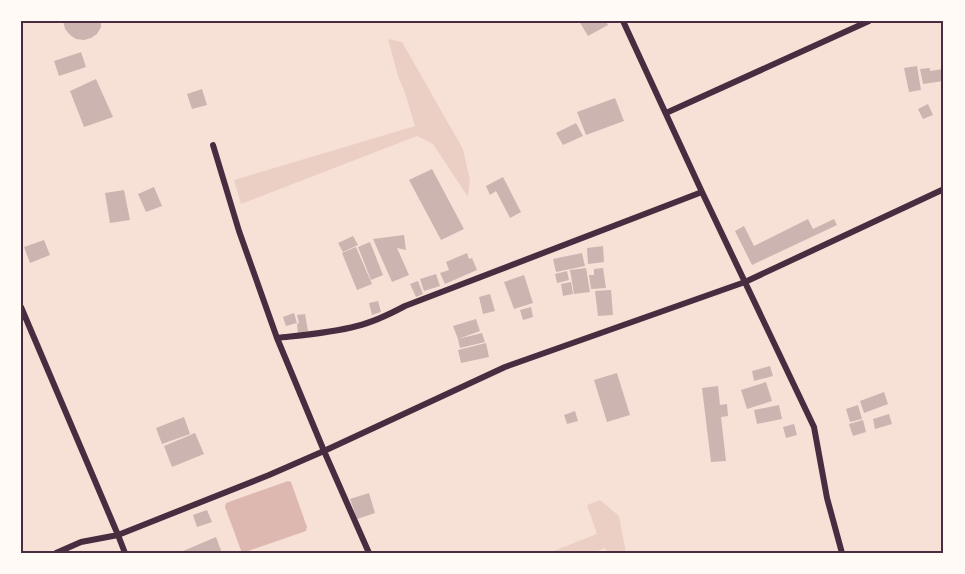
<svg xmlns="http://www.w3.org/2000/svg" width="965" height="574" font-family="Inter,sans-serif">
  <rect width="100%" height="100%" fill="#f7e1d7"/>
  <path fill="#ebcfc5" d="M388,39l14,3 61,107 7,31 -2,17 -35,-53 -16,-8 -176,68 -7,-24 181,-54 -10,-33 -7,-17z
    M600,500l19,16 7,37h-19l-2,-5 -12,5h-45l49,-19 -10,-29z"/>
  <path fill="#dcb8b0" d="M288,481l3,1 16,45 -1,4 -64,22 -17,-46 1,-4z"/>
  <path fill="#ccb4b1" d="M63,21h38v6l-4,7 -6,4 -7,2 -8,-1 -6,-4 -5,-6z
    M579,21h27l2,4 -20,11z
    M81,52l5,15 -27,9 -5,-15z
    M917,66l4,24 -12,2 -5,-24z
    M930,68v3l13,-2 1,12 -21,3 -3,-15z
    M96,79l17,38 -29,10 -14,-36z
    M202,89l5,16 -15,4 -5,-15z
    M615,98l9,23 -38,14 -9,-23z
    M928,104l5,11 -10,4 -5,-10z
    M576,123l7,13 -20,9 -7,-12z
    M432,169l32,60 -23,11 -32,-60z
    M503,177l18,35 -11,6 -14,-27 -6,4 -4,-9z
    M154,187l8,19 -16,6 -8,-18z
    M124,190l6,30 -20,3 -5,-30z
    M808,219l5,10 21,-10 3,6 -85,40 -17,-34 9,-5 10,20z
    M404,235l2,15 -9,-2 12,27 -17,7 -19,-43z
    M353,236l5,9 -15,7 -5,-9z
    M44,240l6,15 -20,8 -6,-16z
    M370,242l13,33 -12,5 -13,-33z
    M603,246l1,16 -16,2 -1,-16z
    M356,247l16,37 -15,6 -15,-37z
    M467,253l2,6 3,-1 5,12 -32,14 -5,-11 9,-3 -3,-8z
    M582,253l3,13 -29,6 -3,-13z
    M586,268l4,24 -16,2 -4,-24z
    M603,268l3,20 -15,1 -2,-14h5v-6z
    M567,271l2,9 -12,3 -2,-9z
    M436,274l4,12 -16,5 -4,-12z
    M524,275l9,28 -19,6 -10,-27z
    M418,281l5,13 -7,3 -6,-13z
    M571,282l2,12 -10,2 -2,-12z
    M611,290l2,25 -15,1 -3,-25z
    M490,294l5,17 -12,3 -4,-17z
    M378,301l3,11 -9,3 -3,-12z
    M531,307l2,10 -10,3 -3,-10z
    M294,313l3,10 -11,3 -3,-9z
    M305,314l3,17 -10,2 -1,-9 2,-1 -2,-8z
    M476,319l4,12 -22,8 -5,-13z
    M482,333l3,9 -25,6 -2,-9z
    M486,343l3,14 -28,6 -3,-13z
    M770,366l3,10 -19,5 -2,-10z
    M617,373l13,42 -23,7 -13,-42z
    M766,382l6,19 -25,8 -6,-19z
    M718,386l2,19 7,-1 1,12 -7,1 5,44 -15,1 -9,-74z
    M884,392l4,12 -24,9 -4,-12z
    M779,405l3,14 -25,5 -3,-14z
    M858,405l4,14 -12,3 -4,-13z
    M575,411l3,10 -11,3 -3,-9z
    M889,414l3,10 -17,5 -2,-10z
    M184,417l6,17 -28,10 -6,-16z
    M863,420l3,12 -13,4 -4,-12z
    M794,424l3,11 -11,3 -3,-11z
    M195,433l9,21 -32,13 -8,-21z
    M369,493l6,20 -18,6 -7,-20z
    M207,510l5,12 -15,5 -4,-12z
    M216,537l6,16h-38l-1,-2z"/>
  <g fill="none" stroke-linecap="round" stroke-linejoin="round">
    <path stroke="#4a2c40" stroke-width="6" d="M623,21l79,171 112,235 13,71 15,55
      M666,113l203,-92
      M213,145l26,86 38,107
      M21,307l97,228 -37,7 -25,11
      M125,553l-7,-18 151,-60 55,-24 -47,-113c27,-3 54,-5 80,-12 17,-4 33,-12 48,-20l297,-114
      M369,553l-45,-102 181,-84 240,-85 199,-93"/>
  </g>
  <rect width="965" height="574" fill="none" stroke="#fffaf5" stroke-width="45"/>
  <rect x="22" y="22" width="920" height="530" fill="none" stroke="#4a2c40" stroke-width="2"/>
</svg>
